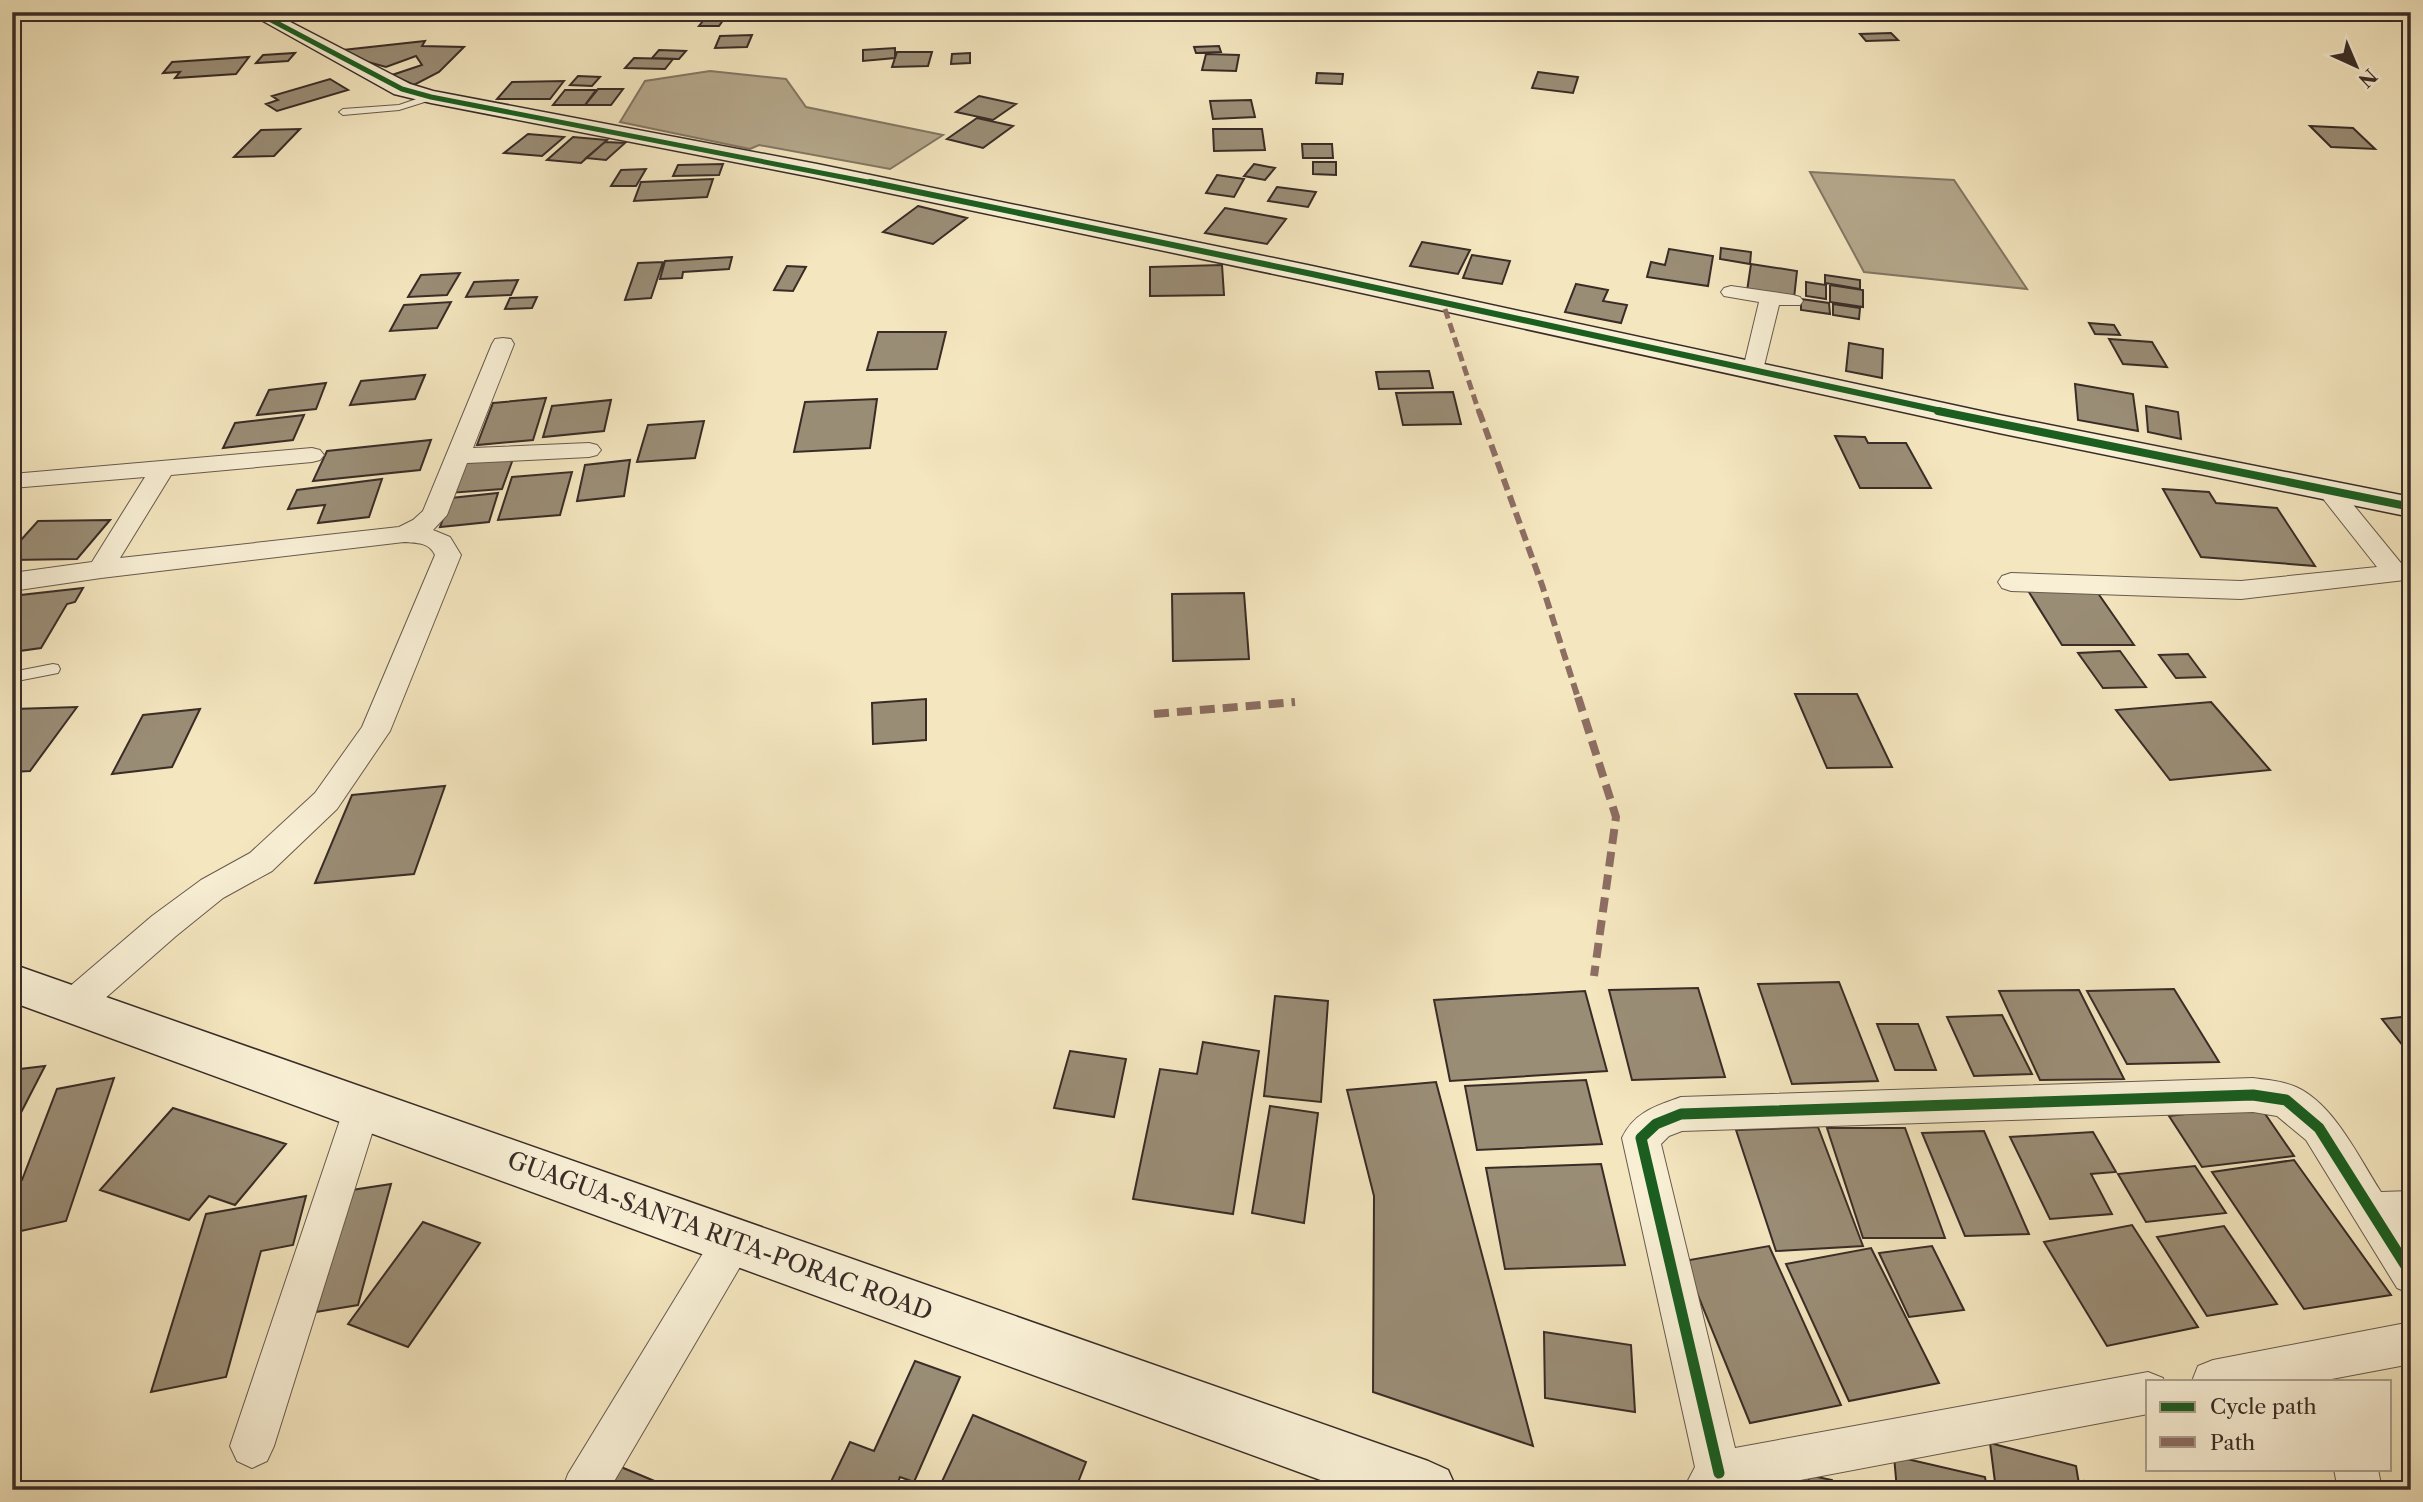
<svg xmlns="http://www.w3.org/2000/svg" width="2423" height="1502" font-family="'Libre Caslon Text',serif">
  <rect width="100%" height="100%" fill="#f4e6bf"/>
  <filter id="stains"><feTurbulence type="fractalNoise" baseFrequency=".00286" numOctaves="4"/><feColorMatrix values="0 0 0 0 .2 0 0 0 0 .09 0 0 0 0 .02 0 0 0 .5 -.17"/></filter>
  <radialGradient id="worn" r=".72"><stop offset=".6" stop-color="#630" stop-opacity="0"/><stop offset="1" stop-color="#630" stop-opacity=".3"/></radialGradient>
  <path fill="#b4a78b" stroke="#837663" stroke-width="2" d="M710,71l76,8 20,28 137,28 -53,34 -131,-24 -9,4 -130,-27 25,-41z
    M1810,172l144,8 73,109 -163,-17z"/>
  <path fill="#9a8d76" stroke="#392c27" stroke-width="2" d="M707,16h19l-7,10h-20z
    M1891,33l7,7 -32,1 -6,-7z
    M752,35l-5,12 -32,1 5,-12z
    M425,41l-3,5 42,1 -25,25 -25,13 -22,-10 30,-10 -6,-9 -30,11 -29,-8 -14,-9z
    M1219,46l2,6 -25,1 -2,-6z
    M895,48v10l-32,3v-11z
    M659,50l27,1 -7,8 -27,-1z
    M897,52h35l-4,14 -36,1z
    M295,53l-7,8 -32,2 7,-8z
    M970,53v10l-19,1 1,-10z
    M1206,54l33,1 -3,16 -34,-1z
    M249,57l-13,17 -61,4 5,-6 -17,1 9,-11z
    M634,58l39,1 -8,10 -40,-1z
    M1538,72l40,5 -5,16 -41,-5z
    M1317,73l26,1 -1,10 -26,-1z
    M578,76l22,1 -8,9 -22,-1z
    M330,79l18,11 -71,21 -11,-7 12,-4 -6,-4z
    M564,81l-14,18h-53l15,-17z
    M598,89h25l-12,16h-26z
    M565,90h31l-11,15h-32z
    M979,96l37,8 -23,16 -37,-8z
    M1251,100l4,17 -42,2 -3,-18z
    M977,118l36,8 -30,22 -36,-9z
    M2310,126l43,2 22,21 -44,-2z
    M300,129l-26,27 -40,1 27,-27z
    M1213,129h49l3,21 -51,1z
    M528,134l36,3 -22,19 -38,-3z
    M573,137l34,3 -26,23 -34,-3z
    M605,142l20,1 -19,17 -20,-2z
    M1302,144h30l1,14h-30z
    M1313,162h23v13l-23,-1z
    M723,164l-4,11 -46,1 5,-11z
    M1254,164l21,4 -10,12 -21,-4z
    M646,169l-10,17h-25l10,-16z
    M1217,175l27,4 -10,18 -28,-4z
    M713,179l-6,18 -73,4 7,-19z
    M1277,187l39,5 -8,15 -40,-6z
    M918,206l49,12 -34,26 -50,-12z
    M1225,208l61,11 -19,25 -62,-11z
    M1422,242l48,8 -12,24 -48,-8z
    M1721,248l30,4 -1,12 -30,-5z
    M1669,249l44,7 -5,30 -61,-9 4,-15 14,3z
    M1472,255l38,6 -8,23 -39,-6z
    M732,257l-3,12 -46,3 -1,6 -22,1 5,-18z
    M663,262l-12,36 -26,2 13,-37z
    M1751,264l46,7 -3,27 -47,-7z
    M1222,265l2,30 -74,1v-29z
    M787,266l19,1 -13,24 -19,-1z
    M460,273l-13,22 -39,2 13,-22z
    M1825,275l35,5v9l-35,-6z
    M518,280l-7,15 -45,2 8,-15z
    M1806,282l20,3v14l-20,-3z
    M1576,284l32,6 -5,11 24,4 -6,18 -56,-11z
    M1830,285l33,5v17l-33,-5z
    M537,297l-5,11 -27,1 5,-11z
    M1801,299l28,4 1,11 -29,-4z
    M451,302l-14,26 -47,3 14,-26z
    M1833,304l27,4 -1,11 -26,-4z
    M2089,323l25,2 6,10 -25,-1z
    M878,332h68l-9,37 -70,1z
    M2109,339l43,3 15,25 -44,-3z
    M1849,343l34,6 -1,29 -36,-7z
    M1429,371l4,17 -54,1 -3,-17z
    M425,375l-10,24 -65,6 11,-24z
    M326,383l-10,26 -59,6 12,-25z
    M2075,384l58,10 5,37 -60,-11z
    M1453,392l8,32 -58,1 -7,-32z
    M546,398l-13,42 -56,5 16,-42z
    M877,399l-7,49 -76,4 11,-50z
    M611,400l-7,31 -61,6 9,-31z
    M2146,406l32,6 3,27 -33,-7z
    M304,415l-11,25 -70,8 12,-25z
    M704,421l-9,37 -58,4 11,-37z
    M1835,436l30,1 3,6h38l25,45h-71z
    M431,440l-11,30 -107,11 14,-30z
    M513,459l-11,30 -53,4 12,-30z
    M630,460l-6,36 -47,5 8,-36z
    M572,472l-12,43 -62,5 14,-43z
    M382,479l-13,38 -51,6 7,-18 -37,4 9,-19z
    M2163,489l46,3 7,11 61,5 38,58 -114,-9z
    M498,493l-9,29 -49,5 11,-29z
    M110,520l-33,39 -65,1v-10l26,-29z
    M83,588l-8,14 -8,2 -26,44 -29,4v-56z
    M2027,589h68l39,56h-72z
    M1244,593l5,66 -76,2 -1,-67z
    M2120,651l26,36 -43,1 -25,-35z
    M2188,654l17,23 -29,1 -17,-23z
    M1795,694h62l35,73 -65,1z
    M926,699v41l-53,4 -1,-41z
    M2211,702l59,68 -100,10 -54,-70z
    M77,707l-47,64 -18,1 2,-63z
    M200,709l-28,58 -60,7 31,-59z
    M445,786l-31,88 -99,9 37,-88z
    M1839,982l39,99 -86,3 -34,-100z
    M1698,988l27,89 -93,3 -23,-90z
    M2174,989l45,73 -92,2 -40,-73z
    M2079,990l45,89 -84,1 -41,-89z
    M1585,991l22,80 -157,10 -16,-81z
    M1275,996l53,5 -7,101 -57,-6z
    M2002,1015l30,59 -58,2 -27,-59z
    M2411,1016v40l-29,-37z
    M1877,1024h41l18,46h-41z
    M1203,1042l56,9 -26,163 -100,-15 27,-130 37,5z
    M1070,1051l56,8 -12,58 -60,-9z
    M45,1066l-33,64v-60z
    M114,1078l-48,143 -54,12v-51l10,-2 35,-91z
    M1586,1080l16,64 -125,6 -12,-64z
    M1436,1082l97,364 -160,-54 1,-196 -27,-106z
    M2259,1105l35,51 -92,11 -33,-51z
    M1270,1106l48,7 -14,110 -52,-10z
    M173,1108l113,36 -51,61 -26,-9 -20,24 -89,-30z
    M1818,1127l45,119 -87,5 -40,-121z
    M1827,1128h78l40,110h-82z
    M1984,1131l45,103 -64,2 -43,-103z
    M2093,1132l23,40 -25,2 21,40 -62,5 -40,-82z
    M2294,1160l97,135 -87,14 -92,-137z
    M1601,1164l24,101 -120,4 -19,-101z
    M2195,1166l31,47 -80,9 -28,-48z
    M391,1184l-33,121 -42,7 36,-122z
    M306,1196l-13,49 -32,6 -35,126 -75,15 55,-178z
    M423,1222l57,21 -72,104 -60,-23z
    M2132,1225l66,102 -91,19 -63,-104z
    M2224,1226l53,78 -70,12 -50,-79z
    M1769,1246l72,159 -91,18 -66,-162z
    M1932,1246l32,64 -55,7 -30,-64z
    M1871,1248l68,135 -90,18 -63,-137z
    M1544,1332l87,13 4,67 -90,-14z
    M915,1361l45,16 -46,105 -14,-5 -5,13h-68l23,-48 24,9z
    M973,1415l113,47 -11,28h-137z
    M1990,1443l86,23 4,24h-84z
    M1894,1456l91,21 2,13h-90z
    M621,1467l55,23h-67z
    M1808,1475l24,5 1,10h-23z
    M1776,1478l26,3 1,9h-25z
    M2085,1481l32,9h-31z"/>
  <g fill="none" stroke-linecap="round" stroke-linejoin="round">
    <defs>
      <path id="lane" d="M431,94l3,1v4l-35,11 -56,5 -4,-3 4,-3 56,-4z
        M53,664l5,1 2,4 -2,4 -46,9v-10z"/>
      <path id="street" d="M265,12h25l-21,8h-10l-3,-3 3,-3z
        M1731,286l62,9 7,2 3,4 -3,4h-21l-17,69h-16l-3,-5 16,-67 -35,-6 -3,-4 3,-4z
        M503,338l8,1 3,5 -41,104 116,-5 8,2 4,5 -4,5 -8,2 -122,6 -20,52 -14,15 17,7 11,18 -71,176 -53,78 -65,62 -49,27 -47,38 -90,79 -12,4 -12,-4 -5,-11 5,-11 90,-77 49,-36 49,-27 65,-60 47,-66 73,-172c-6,-13 -18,-12 -31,-13l-303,36 -89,13v-18l80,-11 53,-85 -133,11v-14l300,-26 8,2 4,5 -4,5 -8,2 -141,13 -51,83 279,-31 14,-7 10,-9 69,-167 3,-5z
        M2329,483l9,3 67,82 4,6 -4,6 -164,19 -230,-8 -9,-3 -4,-6 4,-6 9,-3 230,8 136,-14 -60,-76 3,-5z
        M2253,1078c14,2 30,3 43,9 38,17 63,71 85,105l30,-1v38h-6l6,8v57l-14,-6 -91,-148 -29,-24 -24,-4 -571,19 -13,5 -8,8 74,304 413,-76 15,6 1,3h-16v33l-400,76h-65l12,-23 -73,-329c12,-26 34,-32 59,-41z
        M362,1091l13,5 5,12 -106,338 -7,15 -15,7 -15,-7 -7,-15 114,-338 5,-12z
        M733,1221l14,6 6,14 -6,14 -138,235h-47l6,-16 151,-247z
        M2411,1322v42l-90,17h-129l6,-15 15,-6z
        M2334,1469h44l4,21h-44z"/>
      <path id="secondary" d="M247,12h24l139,72 23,7 384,73 495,102 687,149 412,82v20l-412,-84 -687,-151 -495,-104 -386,-75 -37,-9z
        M12,964l1416,497 20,9 9,20h-109l-1336,-488z"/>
    </defs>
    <use href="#lane" stroke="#685a4d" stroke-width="2"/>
    <use href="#street" stroke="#685a4d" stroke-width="2"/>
    <use href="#secondary" stroke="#392c27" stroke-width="3"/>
    <use href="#lane" fill="#f8efd5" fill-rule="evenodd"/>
    <use href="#street" fill="#f8efd5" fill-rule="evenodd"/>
    <use href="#secondary" fill="#f8efd5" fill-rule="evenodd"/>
    <path stroke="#8d6e63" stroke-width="5" stroke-dasharray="10 5" stroke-linecap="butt" d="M1445,309l34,103"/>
    <path stroke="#8d6e63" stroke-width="6" stroke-dasharray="12 6" stroke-linecap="butt" d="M1479,411l63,174 36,113"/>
    <path stroke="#8d6e63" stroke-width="8" stroke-dasharray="15 8" stroke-linecap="butt" d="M1578,697l38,120 -22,159
      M1154,714l141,-12"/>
    <defs>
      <path id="cycleway-far3" d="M256,12l146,77 29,8 447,87"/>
      <path id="cycleway-far2" d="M870,182l442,92 634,138"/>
      <path id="cycleway-far1" d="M1938,411l473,96"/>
      <path id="cycleway" d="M1719,1473l-78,-335 15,-14 25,-10 572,-19 33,5 33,28 92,146"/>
    </defs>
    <use href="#cycleway-far3" stroke="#f8efd5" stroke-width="8"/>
    <use href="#cycleway-far2" stroke="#f8efd5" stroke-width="9"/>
    <use href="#cycleway-far1" stroke="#f8efd5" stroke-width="11"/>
    <use href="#cycleway" stroke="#f8efd5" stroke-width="16"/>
    <use href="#cycleway-far3" stroke="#1b5e20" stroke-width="5"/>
    <use href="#cycleway-far2" stroke="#1b5e20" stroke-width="6"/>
    <use href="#cycleway-far1" stroke="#1b5e20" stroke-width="8"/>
    <use href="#cycleway" stroke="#1b5e20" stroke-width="11"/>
  </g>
  <g text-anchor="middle" stroke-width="6" stroke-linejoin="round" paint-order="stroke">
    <g font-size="24" fill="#392c27" stroke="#f8efd5">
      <text transform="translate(720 1236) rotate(20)" y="8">GUAGUA-SANTA RITA-PORAC ROAD</text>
    </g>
  </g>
  <rect width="2423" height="1502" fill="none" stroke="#f4e6bf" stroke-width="42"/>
  <rect x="14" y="14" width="2395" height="1474" fill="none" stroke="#392c27" stroke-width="3.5"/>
  <rect x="21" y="21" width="2381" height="1460" fill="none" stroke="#392c27" stroke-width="2"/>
  <rect x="2146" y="1380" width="245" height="91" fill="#f8efd5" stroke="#aca18f" stroke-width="2"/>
  <rect x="2160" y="1402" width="35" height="10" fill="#1b5e20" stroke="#aca18f" stroke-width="2"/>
  <text x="2210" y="1414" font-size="21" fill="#392c27">Cycle path</text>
  <rect x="2160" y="1437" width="35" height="10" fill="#8d6e63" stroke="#aca18f" stroke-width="2"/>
  <text x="2210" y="1450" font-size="21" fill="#392c27">Path</text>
  <g transform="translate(2356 66) rotate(136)" stroke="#f8efd5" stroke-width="5" paint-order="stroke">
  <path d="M0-5L12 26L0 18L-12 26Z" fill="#392c27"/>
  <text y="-10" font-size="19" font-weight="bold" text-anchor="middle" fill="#392c27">N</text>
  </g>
  <rect width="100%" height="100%" filter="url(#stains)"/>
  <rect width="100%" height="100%" fill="url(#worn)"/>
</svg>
